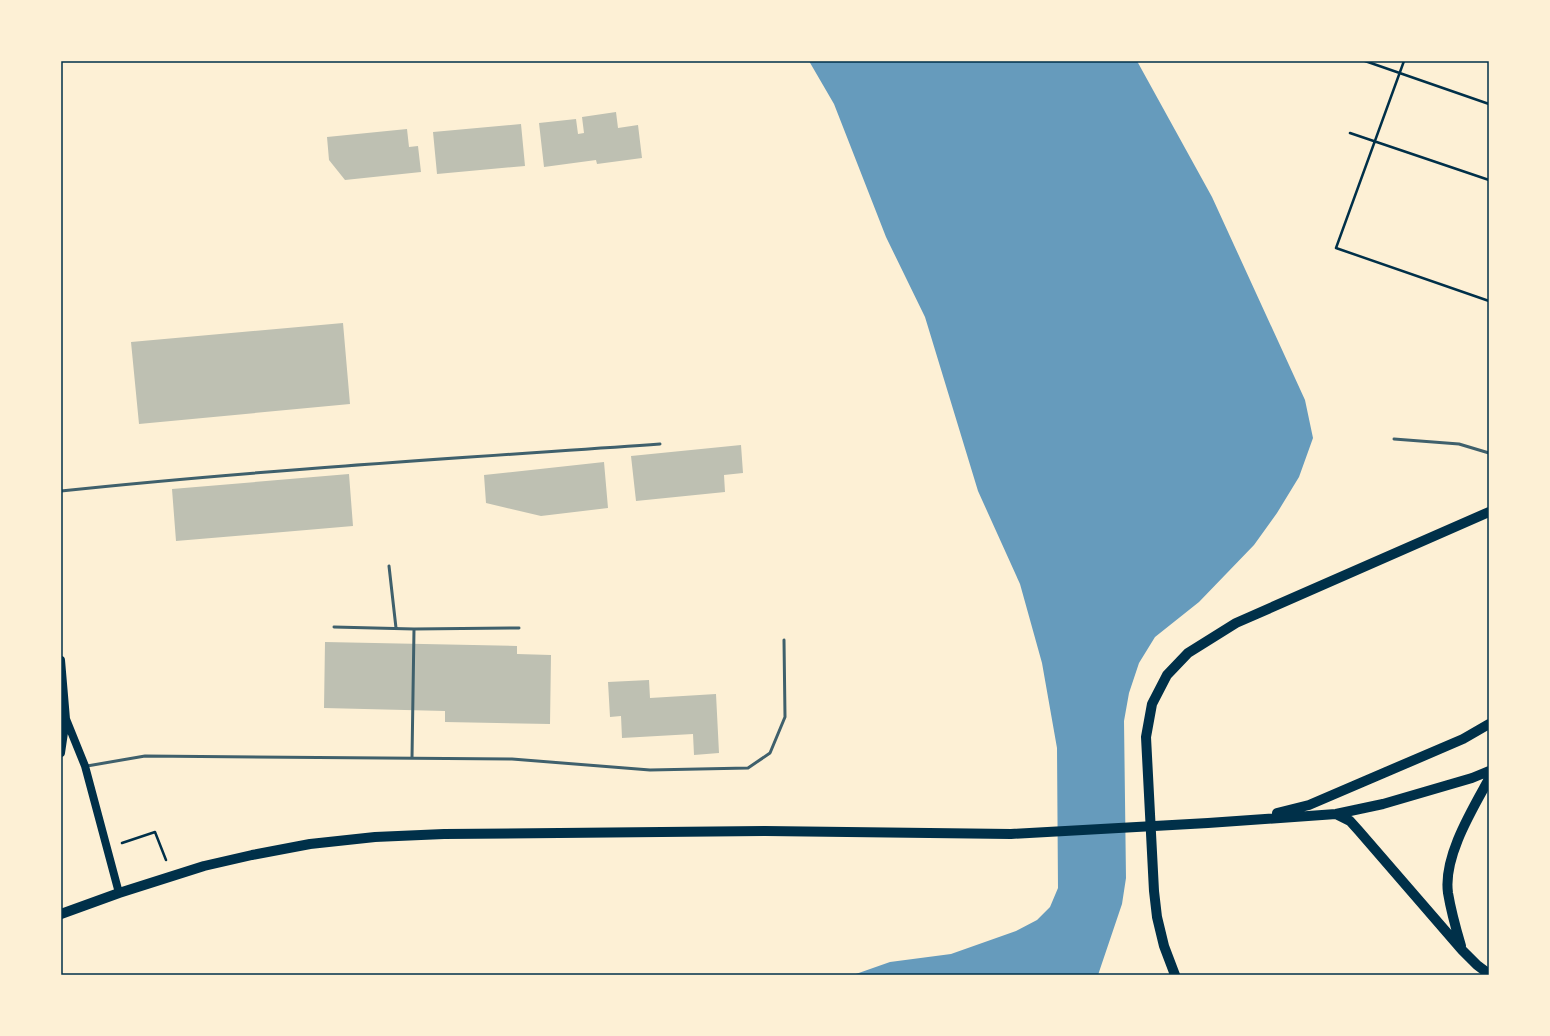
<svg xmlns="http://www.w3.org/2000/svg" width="1550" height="1036" font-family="Commissioner,sans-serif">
  <rect width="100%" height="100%" fill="#fdf0d5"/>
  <path fill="#669bbc" d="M809,61h328l75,136 93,203 8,38 -14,39 -22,36 -23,32 -55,57 -44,35 -16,26 -10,30 -5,28 2,157 -4,26 -24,71h-245l37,-13 61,-8 65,-23 21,-11 13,-13 8,-19 -1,-140 -15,-85 -22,-79 -42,-93 -53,-174 -39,-80 -52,-133z"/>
  <path fill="#bec0b2" d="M616,112l2,16 20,-3 4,33 -45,6 -1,-4 -52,7 -5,-44 37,-4 2,15 6,-1 -2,-16z
    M521,124l4,42 -88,8 -4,-42z
    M407,129l2,18 9,-1 3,26 -76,8 -16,-20 -2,-23z
    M343,323l7,81 -211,20 -8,-82z
    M741,445l2,28 -19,2 1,17 -89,9 -5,-45z
    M604,462l4,46 -67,8 -55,-13 -2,-28z
    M349,474l4,52 -177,15 -4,-52z
    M325,642l192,4v8l34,1 -1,69 -105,-2v-11l-121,-3z
    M649,680l1,18 66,-4 3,59 -25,2 -1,-21 -71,4 -1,-22 -11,1 -2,-35z"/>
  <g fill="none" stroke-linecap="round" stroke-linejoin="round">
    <path stroke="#003049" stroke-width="2.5" d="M1365,61l124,43
      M1404,61l-68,187 153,53
      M1350,133l139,47
      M122,843l33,-11 11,28"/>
    <path stroke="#3f606c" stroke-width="3" d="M1394,439l65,5 30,9
      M61,491c199,-21 399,-33 599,-47
      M389,566l7,62
      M334,627l80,2
      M412,758l2,-129 105,-1
      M87,766l58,-10 367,3 138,11 98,-2 22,-15 15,-36 -1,-77"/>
    <path stroke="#003049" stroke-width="8" d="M61,660l5,59 -5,34
      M66,719l19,47 34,127"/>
    <path stroke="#003049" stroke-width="10" d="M1277,813l32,-8 154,-66 26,-15
      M1336,814l14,7 9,10 103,119 15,15 12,9
      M61,914l58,-21 85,-27 48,-11 58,-11 65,-7 69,-3 321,-3 246,3 197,-11 128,-9 47,-10 89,-26 17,-7
      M1461,946c-5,-17 -10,-35 -13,-53 -5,-36 24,-83 41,-114
      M1175,975l-11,-29 -7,-29 -3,-26 -8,-154 6,-33 15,-29 21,-22 48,-30 253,-111"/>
  </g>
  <rect width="1550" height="1036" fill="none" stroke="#fdf0d5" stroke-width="124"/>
  <rect x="62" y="62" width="1426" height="912" fill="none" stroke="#003049" stroke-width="1.5"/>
</svg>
